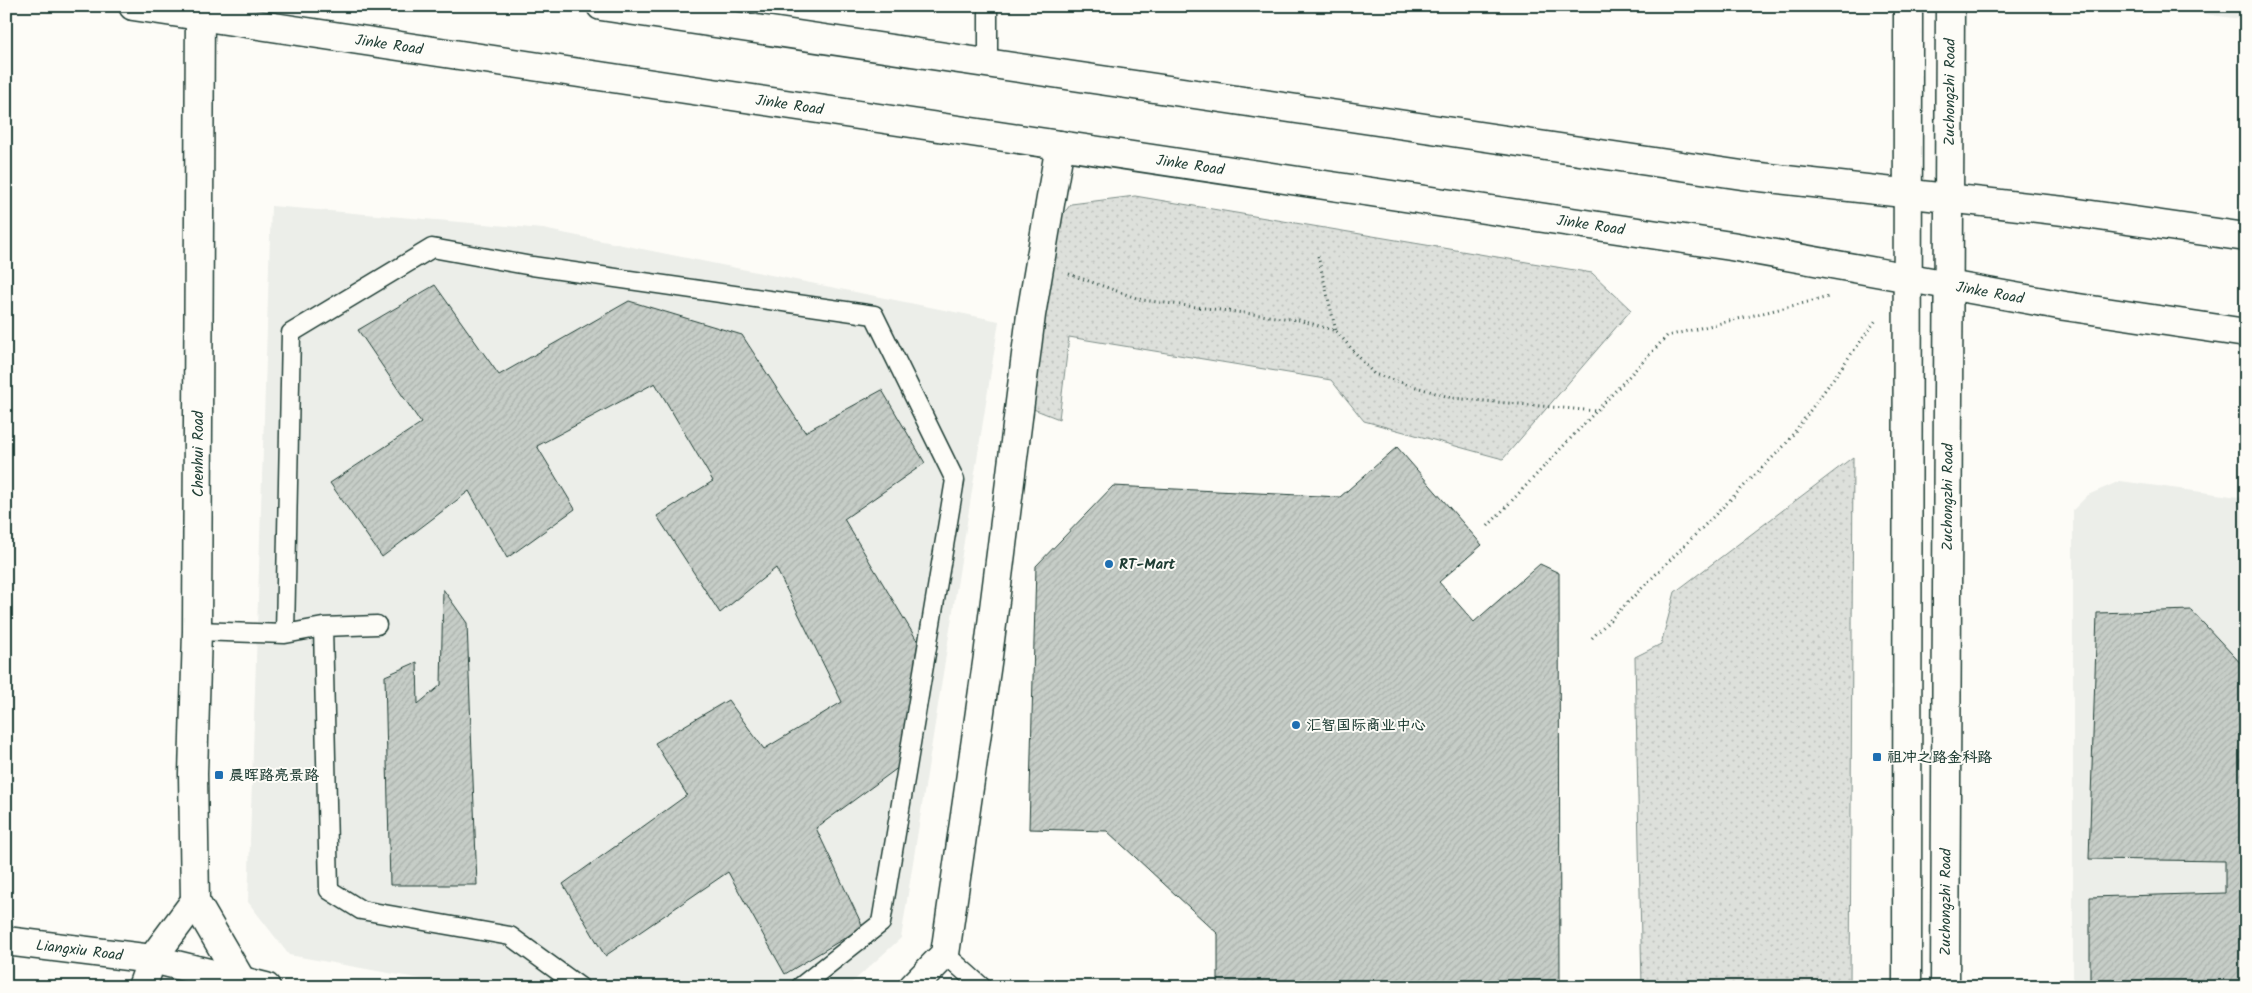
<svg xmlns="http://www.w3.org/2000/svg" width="2252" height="993" font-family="Kalam,'LXGW WenKai TC',sans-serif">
  <defs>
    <pattern id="park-dots" width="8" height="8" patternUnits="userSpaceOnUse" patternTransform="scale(1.25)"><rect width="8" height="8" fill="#dde0db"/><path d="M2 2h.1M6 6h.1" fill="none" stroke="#bdc1bd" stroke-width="1.8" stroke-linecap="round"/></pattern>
    <pattern id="building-hatch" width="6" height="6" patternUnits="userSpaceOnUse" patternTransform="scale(1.25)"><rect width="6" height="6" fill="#c6cdc7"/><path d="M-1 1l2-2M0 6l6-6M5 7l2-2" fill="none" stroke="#aab1ac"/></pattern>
  </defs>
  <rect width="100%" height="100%" fill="#fdfcf7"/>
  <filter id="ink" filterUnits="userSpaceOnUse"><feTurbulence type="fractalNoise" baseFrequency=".02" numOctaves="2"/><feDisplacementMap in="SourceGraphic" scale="10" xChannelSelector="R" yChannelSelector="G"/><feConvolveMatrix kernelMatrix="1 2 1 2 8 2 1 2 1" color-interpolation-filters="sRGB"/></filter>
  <g filter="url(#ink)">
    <path fill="#eceee9" d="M2151,6h95v14z
      M271,206l272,23 456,92 -98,617 -54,49h-381l-177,-32 -41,-53z
      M2120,481l126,17v489h-173v-477l15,-15z"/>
    <path fill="url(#park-dots)" stroke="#7e8e88" d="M1135,196l457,77 39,37 -128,149 -139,-38 -33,-41 -262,-43 -10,82 -41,-16 24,-163 29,-36z
      M1853,457l-3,530h-208l-7,-330 26,-13 14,-52z"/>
    <path fill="url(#building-hatch)" stroke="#1f3d34" d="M435,285l64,90 130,-74 113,34 63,97 77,-42 43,73 -81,56 74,123 -19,125 -83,61 47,99 -78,47 -57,-102 -123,84 -42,-72 124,-89 -32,-52 73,-43 36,49 78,-47 -66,-134 -56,45 -63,-97 56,-35 -58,-98 -118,63 38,63 -68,49 -38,-67 -87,66 -52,-74 91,-60 -63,-93z
      M1397,447l85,98 -43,37 35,40 66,-58 19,9 1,414h-342v-53l-111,-103 -78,-2 7,-263 77,-80 227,11z
      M443,589l24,34 10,262h-87l-5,-209 32,-14 1,42 23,-19z
      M2191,610l55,59v318h-156v-90l135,-4v-32l-136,-2 8,-246z"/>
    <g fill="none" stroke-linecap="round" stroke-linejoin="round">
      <defs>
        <path id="service" d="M988,63v-57
          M377,625l-54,2 -38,7 6,-301 141,-85 100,18 342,49 81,165 -74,443 -81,64
          M323,627l6,263 32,20 149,26 70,51
          M197,631l88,3
          M945,954l37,33"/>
        <g id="minor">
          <path d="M200,6l-3,625 -4,143 2,127 50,86"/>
          <path id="s1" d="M6,941l146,18 114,28"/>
          <path d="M142,987l10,-28 43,-58"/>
          <path d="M913,987l32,-33 43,-298 43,-341 29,-170"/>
        </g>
        <g id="secondary">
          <path d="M1907,987l1,-981"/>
          <path id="s2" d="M1945,987l5,-981"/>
        </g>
        <g id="primary">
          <path id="s3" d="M133,6l1598,240 334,60 181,27"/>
          <path d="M601,6l1141,169 322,36 182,26"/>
        </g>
      </defs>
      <use href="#service" stroke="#1f3d34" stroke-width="21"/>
      <use href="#minor" stroke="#1f3d34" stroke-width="31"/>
      <use href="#secondary" stroke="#1f3d34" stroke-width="31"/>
      <use href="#primary" stroke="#1f3d34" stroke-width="31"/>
      <path stroke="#1f3d34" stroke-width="3" stroke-dasharray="1 4" stroke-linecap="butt" d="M1318,256l18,75
        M1069,274l73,26 157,20 37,11 38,43 78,24 144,13
        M1488,526l179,-190 162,-39
        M1592,638l193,-193 91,-125"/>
      <use href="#service" stroke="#fdfcf7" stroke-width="18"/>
      <use href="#minor" stroke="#fdfcf7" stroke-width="28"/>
      <use href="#secondary" stroke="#fdfcf7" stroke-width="28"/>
      <use href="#primary" stroke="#fdfcf7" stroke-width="28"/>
    </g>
  </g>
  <g fill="#1f6fb2" stroke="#fdfcf7" stroke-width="2">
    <circle cx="1109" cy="564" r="5"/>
    <circle cx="1296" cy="725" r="5"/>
    <rect x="1872" y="752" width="10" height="10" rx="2.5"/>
    <rect x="214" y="770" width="10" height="10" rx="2.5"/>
  </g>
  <g text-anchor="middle" stroke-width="4" stroke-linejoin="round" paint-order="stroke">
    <g font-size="15" fill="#1f3d34" stroke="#fdfcf7">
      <text dy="5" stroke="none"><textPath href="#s3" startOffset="259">Jinke Road</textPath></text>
      <text dy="5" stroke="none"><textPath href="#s2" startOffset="895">Zuchongzhi Road</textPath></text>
      <text dy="5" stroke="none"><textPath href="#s3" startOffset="664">Jinke Road</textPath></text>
      <text dy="5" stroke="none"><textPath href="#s3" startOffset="1069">Jinke Road</textPath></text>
      <text dy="5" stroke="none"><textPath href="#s3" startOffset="1474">Jinke Road</textPath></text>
      <text dy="5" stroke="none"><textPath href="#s3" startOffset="1879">Jinke Road</textPath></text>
      <text transform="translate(198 454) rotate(-90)" y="5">Chenhui Road</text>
      <text dy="5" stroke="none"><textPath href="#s2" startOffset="490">Zuchongzhi Road</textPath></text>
      <text dy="5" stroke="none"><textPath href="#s2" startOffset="85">Zuchongzhi Road</textPath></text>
      <text dy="5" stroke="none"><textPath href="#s1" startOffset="74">Liangxiu Road</textPath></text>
    </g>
    <g font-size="15" font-weight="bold" fill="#1f3d34" stroke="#fdfcf7" text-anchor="start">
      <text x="1119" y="569">RT-Mart</text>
      <text x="1306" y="730">汇智国际商业中心</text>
      <text x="1887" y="762">祖冲之路金科路</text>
      <text x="229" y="780">晨晖路亮景路</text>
    </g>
  </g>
  <rect width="2252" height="993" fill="none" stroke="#fdfcf7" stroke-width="25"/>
  <rect x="12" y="12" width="2227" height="968" fill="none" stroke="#1f3d34" stroke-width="2" filter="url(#ink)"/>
</svg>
